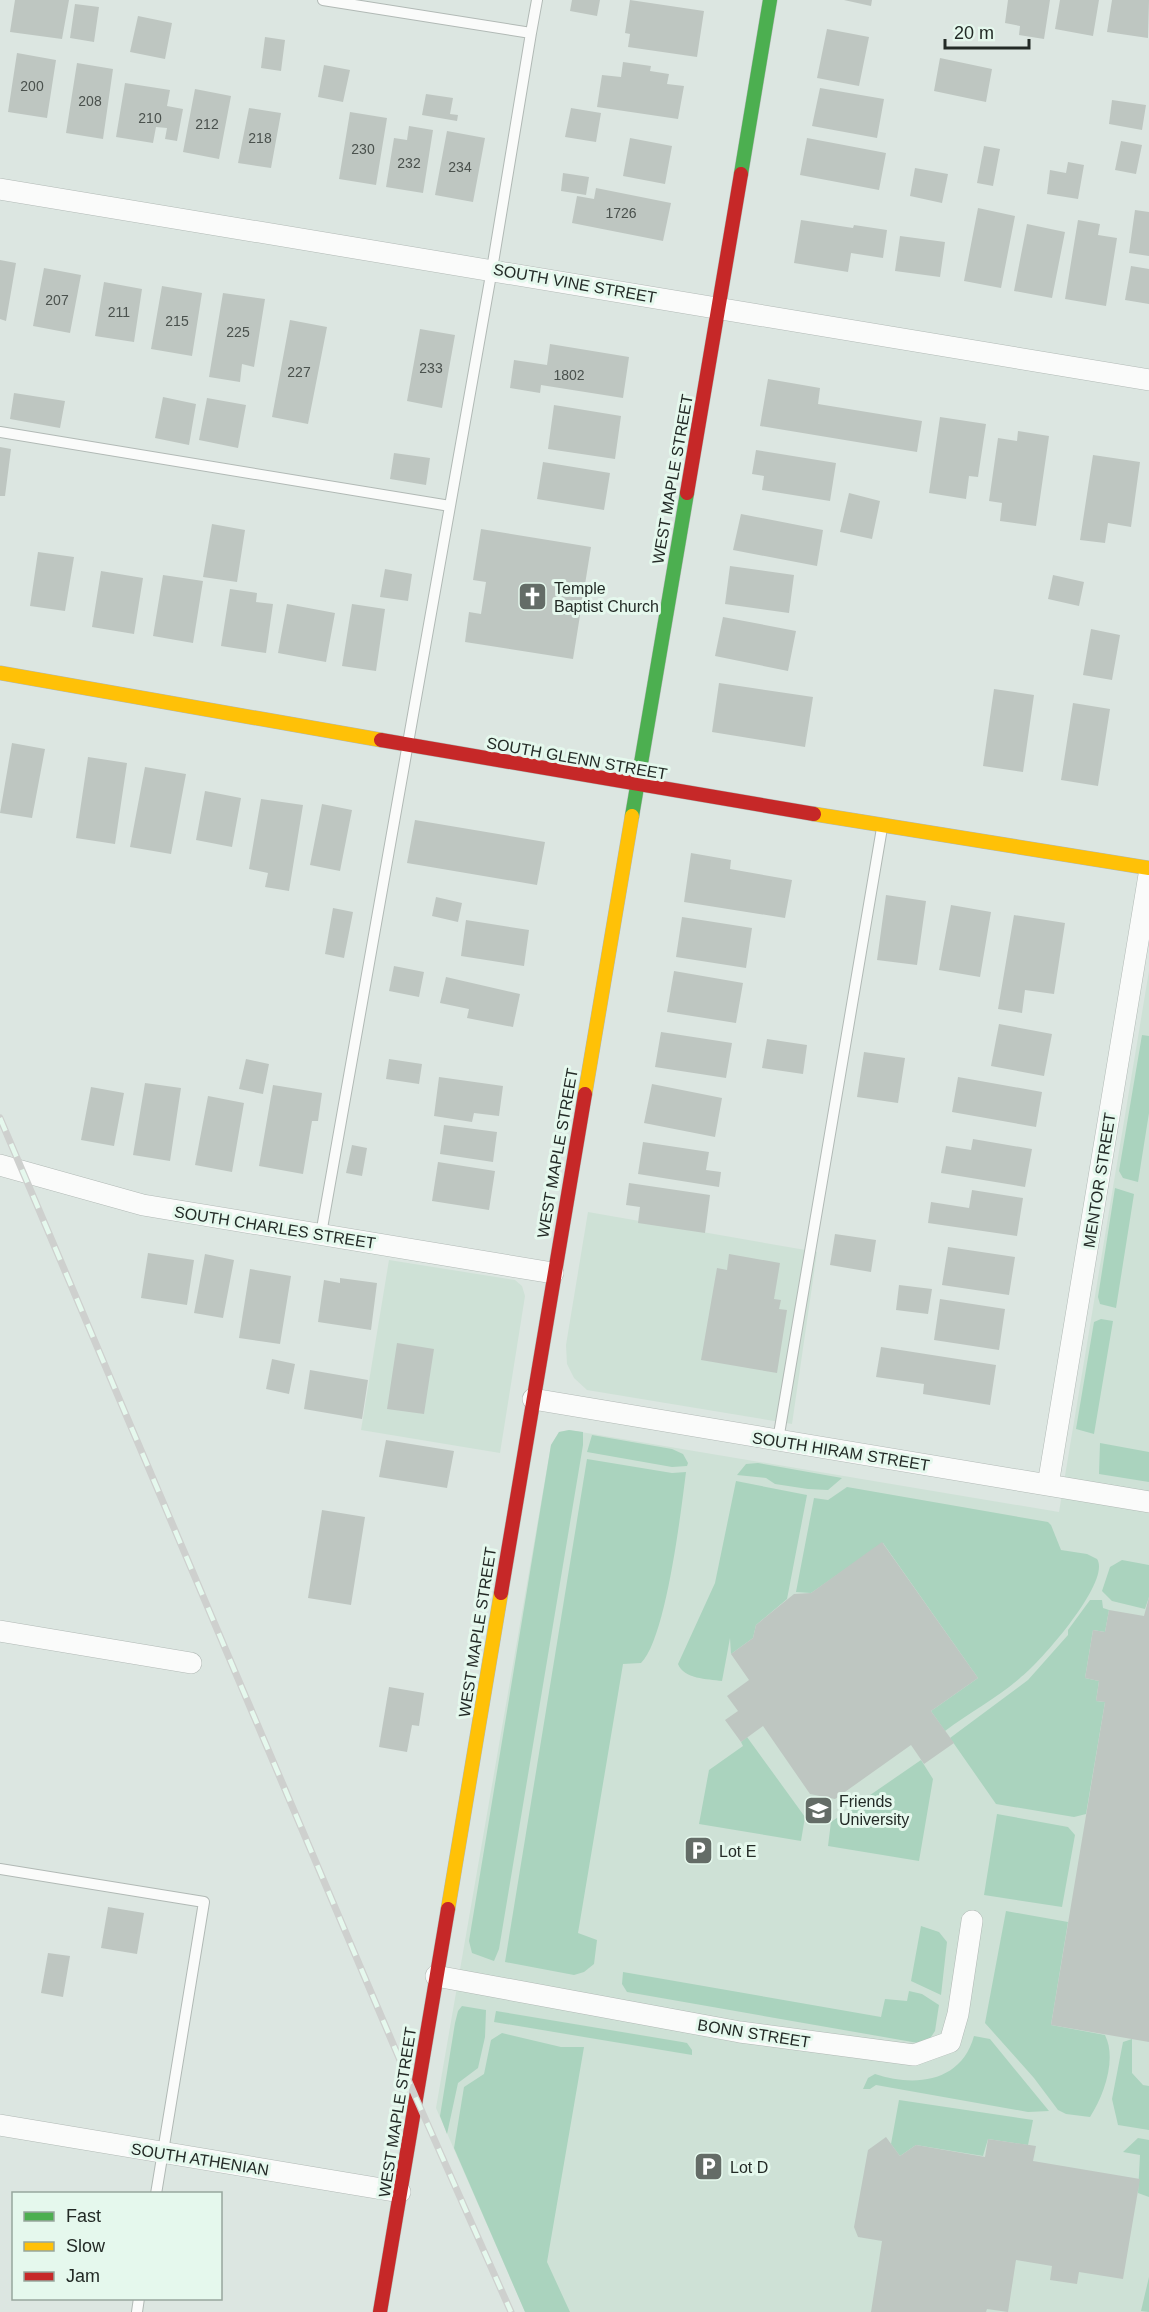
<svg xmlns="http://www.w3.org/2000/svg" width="1149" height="2312" font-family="Helvetica,sans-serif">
  <rect width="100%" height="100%" fill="#dce6e1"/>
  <path fill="#cee1d6" d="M1149,971v1341h-624l-89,-204 115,-663 8,-13 10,-2 490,82z
    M588,1212l229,40 -25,172 -205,-34 -13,-12 -7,-14 -1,-19z
    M389,1260l126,20 7,6 3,10 -25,157 -139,-23z"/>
  <path fill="#aad3be" d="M1142,1035l7,1v77l-11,69 -15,-4 -4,-7z
    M1115,1188l19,6 -18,114 -16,-4 -2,-7z
    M1101,1319l12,2 -19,113 -18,-5 18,-107z
    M569,1430l14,2v13l-84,504 -5,12 -22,-8 -3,-12 82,-496 8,-13z
    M592,1435l80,14 11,5 5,9 -1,3 -15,1 -85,-15z
    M1100,1443l49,9v30l-50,-8z
    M587,1459l85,14 14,-1c-5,39 -20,167 -45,191l-18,1 -45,269 19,7 -3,24 -10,8 -10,3 -69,-13z
    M758,1463l84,15 -14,12 -20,-1 -33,-5 -9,-6 -29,-3 9,-11z
    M736,1481l71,14 -20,104 -31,26 -3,13 -22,16 -1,-16 -8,43c-15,-2 -38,-2 -44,-17l37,-81z
    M847,1487l201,35 3,3 10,25 26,4 10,5c15,22 -58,105 -77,119 -23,20 -50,34 -75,53l-14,-20 47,-33 -95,-135 -72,50 -15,-1 18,-94 14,2z
    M1122,1560l27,5v32l-4,12 -33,-8 -10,-10 8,-24z
    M1090,1600h12l1,8 6,2 -4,22 -12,-2 -8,48 14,3 -3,20 9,1 -19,112 -12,3 -78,-13 -46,-66 78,-58 40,-45v-5z
    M747,1737l58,80 -4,24 -102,-17 10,-54 34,-24 -2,-4z
    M921,1760l12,19 -14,82 -91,-15 3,-24z
    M997,1814l71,13 7,8 -13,72 -78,-12z
    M1006,1911l62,11 -17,103 54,10c12,24 -1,60 -15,82l-24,-3 -8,-4 -24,-32 -49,-55z
    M921,1926l18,6 8,10 -6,53 -30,-14z
    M623,1972l258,45 4,-18 22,2 2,-10 13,3 17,11 -4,26 -6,9 -11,3 -291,-51 -5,-8z
    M462,2006l24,4 -1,27 -7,31 -20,15 -11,51 -7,-18 15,-93 3,-12z
    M496,2011l186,31 5,1 5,7v5l-198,-33z
    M502,2033l59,14h23l-37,215 23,50h-45l-71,-164 10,-61 20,-13 7,-34z
    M974,2036l16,3 59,72 -21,1 -152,-27 -6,4h-7l5,-11 7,-4c39,13 86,9 99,-38z
    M1132,2039v34l11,12 6,1v44l-31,-5 -6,-26 11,-57z
    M899,2100l134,20 -5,25 -40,-6 -5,17 -67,-11 -16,11 -9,-12z
    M1138,2138l11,2v57l-11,-4 2,-38 -17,-3z
    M1149,2277v35l-8,-1z"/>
  <path fill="#bec6c1" d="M15,0h54l-7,39 -52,-7z
    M572,0h28l-3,16 -27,-5z
    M630,0l74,11 -7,46 -69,-10 2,-13 -5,-1z
    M844,0h28l-1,6z
    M1008,0h42l-6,39 -25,-4 1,-9 -15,-3z
    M1060,0h39l-6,36 -38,-7z
    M1112,0h37l-1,38 -41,-6z
    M75,4l24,3 -5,35 -24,-4z
    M138,16l34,7 -7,36 -35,-7z
    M827,29l42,8 -10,49 -42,-8z
    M265,37l20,3 -4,31 -20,-3z
    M17,53l39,7 -9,58 -39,-6z
    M940,58l52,11 -6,33 -52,-11z
    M623,62l28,4 -1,5 19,3 -2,10 17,2 -6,33 -81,-12 5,-32 19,2z
    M77,63l36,6 -10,70 -37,-6z
    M324,65l26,5 -7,32 -25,-5z
    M125,83l45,7 -3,16 16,3 -6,32 -12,-2 2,-11 -11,-1 -3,16 -37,-6z
    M820,88l64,11 -7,39 -65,-12z
    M195,89l36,7 -12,63 -36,-7z
    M426,94l27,4 -3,16 8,1 -1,6 -35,-6z
    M1112,100l34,5 -4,25 -33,-6z
    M249,108l32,5 -10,55 -33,-5z
    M571,108l30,5 -5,29 -31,-5z
    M350,112l37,6 -11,67 -37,-6z
    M409,126l24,4 -10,63 -37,-6 8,-49 13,2z
    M447,131l38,7 -12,64 -38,-7z
    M630,138l42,8 -7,38 -42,-8z
    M807,138l79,15 -7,37 -79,-15z
    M1121,141l21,4 -6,29 -21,-4z
    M984,146l16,3 -7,37 -16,-3z
    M1068,162l16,3 -6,34 -31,-5 3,-24 16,3z
    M915,168l33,6 -6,29 -32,-7z
    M563,173l26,4 -3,18 -25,-4z
    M596,188l75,15 -8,38 -91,-18 5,-27 17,3z
    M978,208l37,8 -14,72 -37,-7z
    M1135,210l14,2v44l-20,-3z
    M801,220l52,8 1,-3 33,5 -4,28 -32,-5 -3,19 -54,-9z
    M1078,220l22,4 -2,11 19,3 -11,68 -41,-7z
    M1027,224l38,8 -13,66 -38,-7z
    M900,236l45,6 -5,35 -45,-6z
    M0,260l16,3 -10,58 -6,-2z
    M1131,266l18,3v35l-24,-4z
    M44,268l37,7 -11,58 -37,-7z
    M104,282l38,7 -8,53 -39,-6z
    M162,286l40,7 -10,63 -41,-7z
    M223,293l42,6 -11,68 -12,-3 -2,18 -31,-5z
    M290,320l37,7 -19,97 -36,-7z
    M420,329l35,6 -13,73 -35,-7z
    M550,344l79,13 -6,41 -82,-13 -1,8 -30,-5 4,-28 33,5z
    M768,379l52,9 -2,16 104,17 -5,31 -157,-26z
    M14,393l51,8 -5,27 -50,-9z
    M163,397l33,7 -7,41 -34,-7z
    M207,398l39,7 -8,43 -39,-8z
    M554,405l67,11 -6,43 -67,-10z
    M940,417l46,7 -8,53 -9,-1 -3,23 -37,-6z
    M1018,431l31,5 -13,90 -36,-5 2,-18 -13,-2 9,-63 19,3z
    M0,447l11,2 -6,47h-5z
    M756,450l80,13 -6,38 -68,-11 2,-14 -12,-2z
    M394,453l36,5 -4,27 -36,-6z
    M1093,455l47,7 -9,65 -23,-4 -3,20 -25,-3z
    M543,462l67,11 -6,37 -67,-11z
    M849,493l31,8 -8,38 -32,-7z
    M741,514l82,16 -6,36 -84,-16z
    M212,524l33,6 -8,52 -34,-5z
    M481,529l110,18 -18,112 -108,-17 4,-30 12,2 5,-32 -13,-2z
    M38,552l36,5 -9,54 -35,-5z
    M730,566l64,9 -5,38 -64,-9z
    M385,569l27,5 -4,27 -28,-4z
    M101,571l42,7 -9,56 -42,-7z
    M163,575l40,6 -10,62 -40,-7z
    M1053,575l31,7 -5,24 -31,-7z
    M230,589l27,4 -1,9 17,2 -7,49 -45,-7z
    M287,604l48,9 -9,49 -48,-9z
    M352,604l33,5 -9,62 -34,-5z
    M723,617l73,14 -8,40 -73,-15z
    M1091,629l29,6 -8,45 -29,-5z
    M719,683l94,14 -8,50 -93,-15z
    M994,689l40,6 -11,77 -40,-6z
    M1073,703l37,6 -12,77 -37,-6z
    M12,743l33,6 -13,69 -32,-5z
    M88,757l39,6 -12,81 -39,-6z
    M145,767l41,7 -15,80 -41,-7z
    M205,791l36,7 -9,49 -36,-7z
    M261,799l42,6 -14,86 -24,-4 3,-14 -19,-4z
    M322,804l30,6 -12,61 -30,-6z
    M415,820l130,22 -8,43 -130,-22z
    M691,853l40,7 -1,9 62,11 -7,38 -101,-16z
    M886,895l40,6 -9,64 -40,-5z
    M436,897l26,6 -4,19 -26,-6z
    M951,905l40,7 -11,65 -41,-7z
    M333,908l20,4 -9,46 -19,-4z
    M1014,915l51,8 -11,71 -29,-4 -3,23 -24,-4z
    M682,917l70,11 -6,40 -70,-11z
    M466,920l63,10 -5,36 -63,-10z
    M394,966l30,6 -5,25 -30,-6z
    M674,971l69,12 -7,40 -69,-11z
    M446,977l74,17 -7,33 -46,-9 2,-9 -29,-6z
    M999,1024l53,10 -8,42 -53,-10z
    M661,1032l71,11 -6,35 -71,-11z
    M767,1039l40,6 -4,29 -41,-6z
    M864,1052l41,6 -7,45 -41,-6z
    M246,1059l23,5 -6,30 -24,-5z
    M389,1059l33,5 -3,20 -33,-5z
    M439,1077l64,9 -4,30 -25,-3 -2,9 -38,-6z
    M958,1077l84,15 -6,35 -84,-15z
    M145,1083l36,5 -11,73 -37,-6z
    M652,1084l70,14 -7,39 -71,-14z
    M273,1085l49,8 -4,28h-6l-9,53 -44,-8z
    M91,1087l33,6 -10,53 -33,-6z
    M208,1096l36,7 -12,69 -37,-7z
    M444,1125l53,7 -4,30 -53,-8z
    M973,1139l59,10 -7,38 -84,-14 5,-27 25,4z
    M643,1142l66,10 -3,18 15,2 -2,15 -81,-13z
    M352,1145l15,3 -5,28 -16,-3z
    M438,1162l57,9 -6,39 -57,-9z
    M629,1183l81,12 -5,38 -67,-10 2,-16 -14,-2z
    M972,1190l51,8 -6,38 -89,-13 3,-21 38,6z
    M835,1234l41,6 -5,32 -41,-7z
    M948,1247l67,10 -6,38 -67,-10z
    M148,1253l46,7 -7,45 -46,-7z
    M205,1254l29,6 -11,58 -29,-5z
    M729,1254l51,9 -6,36 7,1 -2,9 8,1 -10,63 -76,-13 16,-92 10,2z
    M250,1269l41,7 -11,68 -41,-6z
    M340,1278l37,5 -6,47 -53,-8 6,-42 16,3z
    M899,1285l33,4 -4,25 -32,-4z
    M940,1299l65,10 -6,41 -65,-10z
    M397,1343l37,6 -10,65 -37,-5z
    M881,1347l115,18 -6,40 -67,-11 1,-10 -48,-7z
    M272,1359l23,5 -6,30 -23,-5z
    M310,1370l58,10 -6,39 -58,-10z
    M386,1440l68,11 -7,37 -68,-11z
    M322,1510l43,7 -14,88 -43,-7z
    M882,1542l96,136 -47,33 23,32 -30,21 -13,-19 -76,54 -25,-5 -47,-68 -22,16 -16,-22 13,-9 -11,-15 22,-16 -18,-26 22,-16 3,-13 38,-31 17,-1z
    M1149,1597v445l-98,-17 54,-323 -9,-1 3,-20 -14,-3 8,-48 12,2 4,-22 35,6z
    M389,1687l35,6 -5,33 -7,-1 -5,27 -28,-5z
    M108,1907l36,6 -7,41 -36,-6z
    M48,1953l22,3 -7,41 -22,-4z
    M886,2137l14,19 16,-11 69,12 3,-18 48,7 -3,15 107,18 -17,100 -44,-7 -2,12 -27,-4 2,-14 -36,-6 -8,52 -21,-3 -1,3h-115l11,-71 -24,-4 -4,-10 14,-77z"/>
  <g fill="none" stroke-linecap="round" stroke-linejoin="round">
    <defs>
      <path id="lane" d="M531,33l6,-33
        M0,432l450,74
        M321,1234l171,-965 39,-236 -208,-33
        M778,1440l104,-612
        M0,1869l204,33 -48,292
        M137,2312l2,-14"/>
      <path id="street" d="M0,189l1149,191
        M0,1165l143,40 410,68
        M533,1399l616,103
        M1048,1485l101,-610
        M0,1631l191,32
        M436,1976l304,56 174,23 36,-13 8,-28 14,-93
        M0,2125l400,67"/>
      <path id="fast" d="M741,174l29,-174
        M632,816l55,-323"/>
      <path id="slow" d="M0,673l381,67
        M814,814l335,54
        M585,1094l47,-278
        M448,1909l53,-316"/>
      <path id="jam" d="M687,493l54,-319
        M381,740l433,74
        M501,1593l84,-499
        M380,2312l68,-403"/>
    </defs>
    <use href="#lane" stroke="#b1b9b5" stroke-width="12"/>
    <use href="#street" stroke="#b1b9b5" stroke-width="22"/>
    <use href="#fast" stroke="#b1b9b5" stroke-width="15"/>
    <use href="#slow" stroke="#b1b9b5" stroke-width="15"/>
    <use href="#jam" stroke="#b1b9b5" stroke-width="15"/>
    <use href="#lane" stroke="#fafbfa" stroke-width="10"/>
    <use href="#street" stroke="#fafbfa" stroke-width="21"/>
    <use href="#fast" stroke="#4caf50" stroke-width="14"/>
    <use href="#slow" stroke="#ffc107" stroke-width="14"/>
    <use href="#jam" stroke="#c62828" stroke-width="14"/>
    <defs>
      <path id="rail" d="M0,1118l416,980 95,214"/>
    </defs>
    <use href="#rail" stroke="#ced0ce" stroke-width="7"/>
    <use href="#rail" stroke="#e5f8ed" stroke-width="4.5" stroke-dasharray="14" stroke-linecap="butt"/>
  </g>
  <defs>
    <symbol id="church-square" viewBox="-11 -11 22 22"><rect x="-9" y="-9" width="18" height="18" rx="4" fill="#646c67" stroke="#e5f8ed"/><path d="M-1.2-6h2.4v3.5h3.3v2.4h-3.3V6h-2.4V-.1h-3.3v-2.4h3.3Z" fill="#fff"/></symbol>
    <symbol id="university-square" viewBox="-11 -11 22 22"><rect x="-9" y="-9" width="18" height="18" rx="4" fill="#646c67" stroke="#e5f8ed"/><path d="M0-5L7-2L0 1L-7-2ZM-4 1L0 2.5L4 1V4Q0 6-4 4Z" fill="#fff"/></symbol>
    <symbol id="parking-square" viewBox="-11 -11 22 22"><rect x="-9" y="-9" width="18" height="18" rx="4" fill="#646c67" stroke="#e5f8ed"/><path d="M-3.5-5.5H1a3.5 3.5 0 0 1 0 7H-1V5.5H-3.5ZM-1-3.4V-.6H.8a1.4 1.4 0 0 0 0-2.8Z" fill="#fff"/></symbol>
  </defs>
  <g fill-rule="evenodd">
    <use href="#church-square" x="516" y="580" width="33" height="33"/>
    <use href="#university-square" x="802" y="1794" width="33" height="33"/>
    <use href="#parking-square" x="682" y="1834" width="33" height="33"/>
    <use href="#parking-square" x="692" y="2150" width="33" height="33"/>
  </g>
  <g text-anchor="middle" stroke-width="6" stroke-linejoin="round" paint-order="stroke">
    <g font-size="14" fill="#4a514d">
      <text x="32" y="91">200</text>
      <text x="90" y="106">208</text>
      <text x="150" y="123">210</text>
      <text x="207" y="129">212</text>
      <text x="260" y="143">218</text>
      <text x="363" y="154">230</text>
      <text x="409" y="168">232</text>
      <text x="460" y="172">234</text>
      <text x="621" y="218">1726</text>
      <text x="57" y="305">207</text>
      <text x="119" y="317">211</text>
      <text x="177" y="326">215</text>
      <text x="238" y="337">225</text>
      <text x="431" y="373">233</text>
      <text x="299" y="377">227</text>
      <text x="569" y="380">1802</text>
    </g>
    <g font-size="16" fill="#232a26" stroke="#e5f8ed">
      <text transform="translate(575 283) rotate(10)" y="6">SOUTH VINE STREET</text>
      <text transform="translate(672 479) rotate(-80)" y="6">WEST MAPLE STREET</text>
      <text transform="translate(577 758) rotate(10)" y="6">SOUTH GLENN STREET</text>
      <text transform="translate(557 1153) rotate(-80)" y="6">WEST MAPLE STREET</text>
      <text transform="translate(1099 1180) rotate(-81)" y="6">MENTOR STREET</text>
      <text transform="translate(275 1227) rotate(9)" y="6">SOUTH CHARLES STREET</text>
      <text transform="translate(841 1451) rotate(9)" y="6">SOUTH HIRAM STREET</text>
      <text transform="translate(477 1632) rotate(-81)" y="6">WEST MAPLE STREET</text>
      <text transform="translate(754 2033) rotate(9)" y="6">BONN STREET</text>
      <text transform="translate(397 2112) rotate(-81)" y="6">WEST MAPLE STREET</text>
      <text transform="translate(200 2159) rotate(9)" y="6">SOUTH ATHENIAN</text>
    </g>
    <g font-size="16" fill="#232a26" stroke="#e5f8ed" text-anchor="start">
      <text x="554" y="594">Temple<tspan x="554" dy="18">Baptist Church</tspan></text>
      <text x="839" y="1807">Friends<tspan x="839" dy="18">University</tspan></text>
      <text x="719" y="1857">Lot E</text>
      <text x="730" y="2173">Lot D</text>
    </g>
  </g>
  <rect x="12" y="2192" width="210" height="108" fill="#e5f8ed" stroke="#97a69d" stroke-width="1.5"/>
  <rect x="24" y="2212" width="30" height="9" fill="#4caf50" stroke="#97a69d" stroke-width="1.5"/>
  <text x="66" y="2222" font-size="18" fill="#232a26">Fast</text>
  <rect x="24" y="2242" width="30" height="9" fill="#ffc107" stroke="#97a69d" stroke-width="1.5"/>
  <text x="66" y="2252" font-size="18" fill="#232a26">Slow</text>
  <rect x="24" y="2272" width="30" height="9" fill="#c62828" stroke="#97a69d" stroke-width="1.5"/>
  <text x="66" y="2282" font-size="18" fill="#232a26">Jam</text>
  <path d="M945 39v9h84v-9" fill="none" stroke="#232a26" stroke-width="3"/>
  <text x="954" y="39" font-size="18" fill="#232a26" stroke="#e5f8ed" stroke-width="4.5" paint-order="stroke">20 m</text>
</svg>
